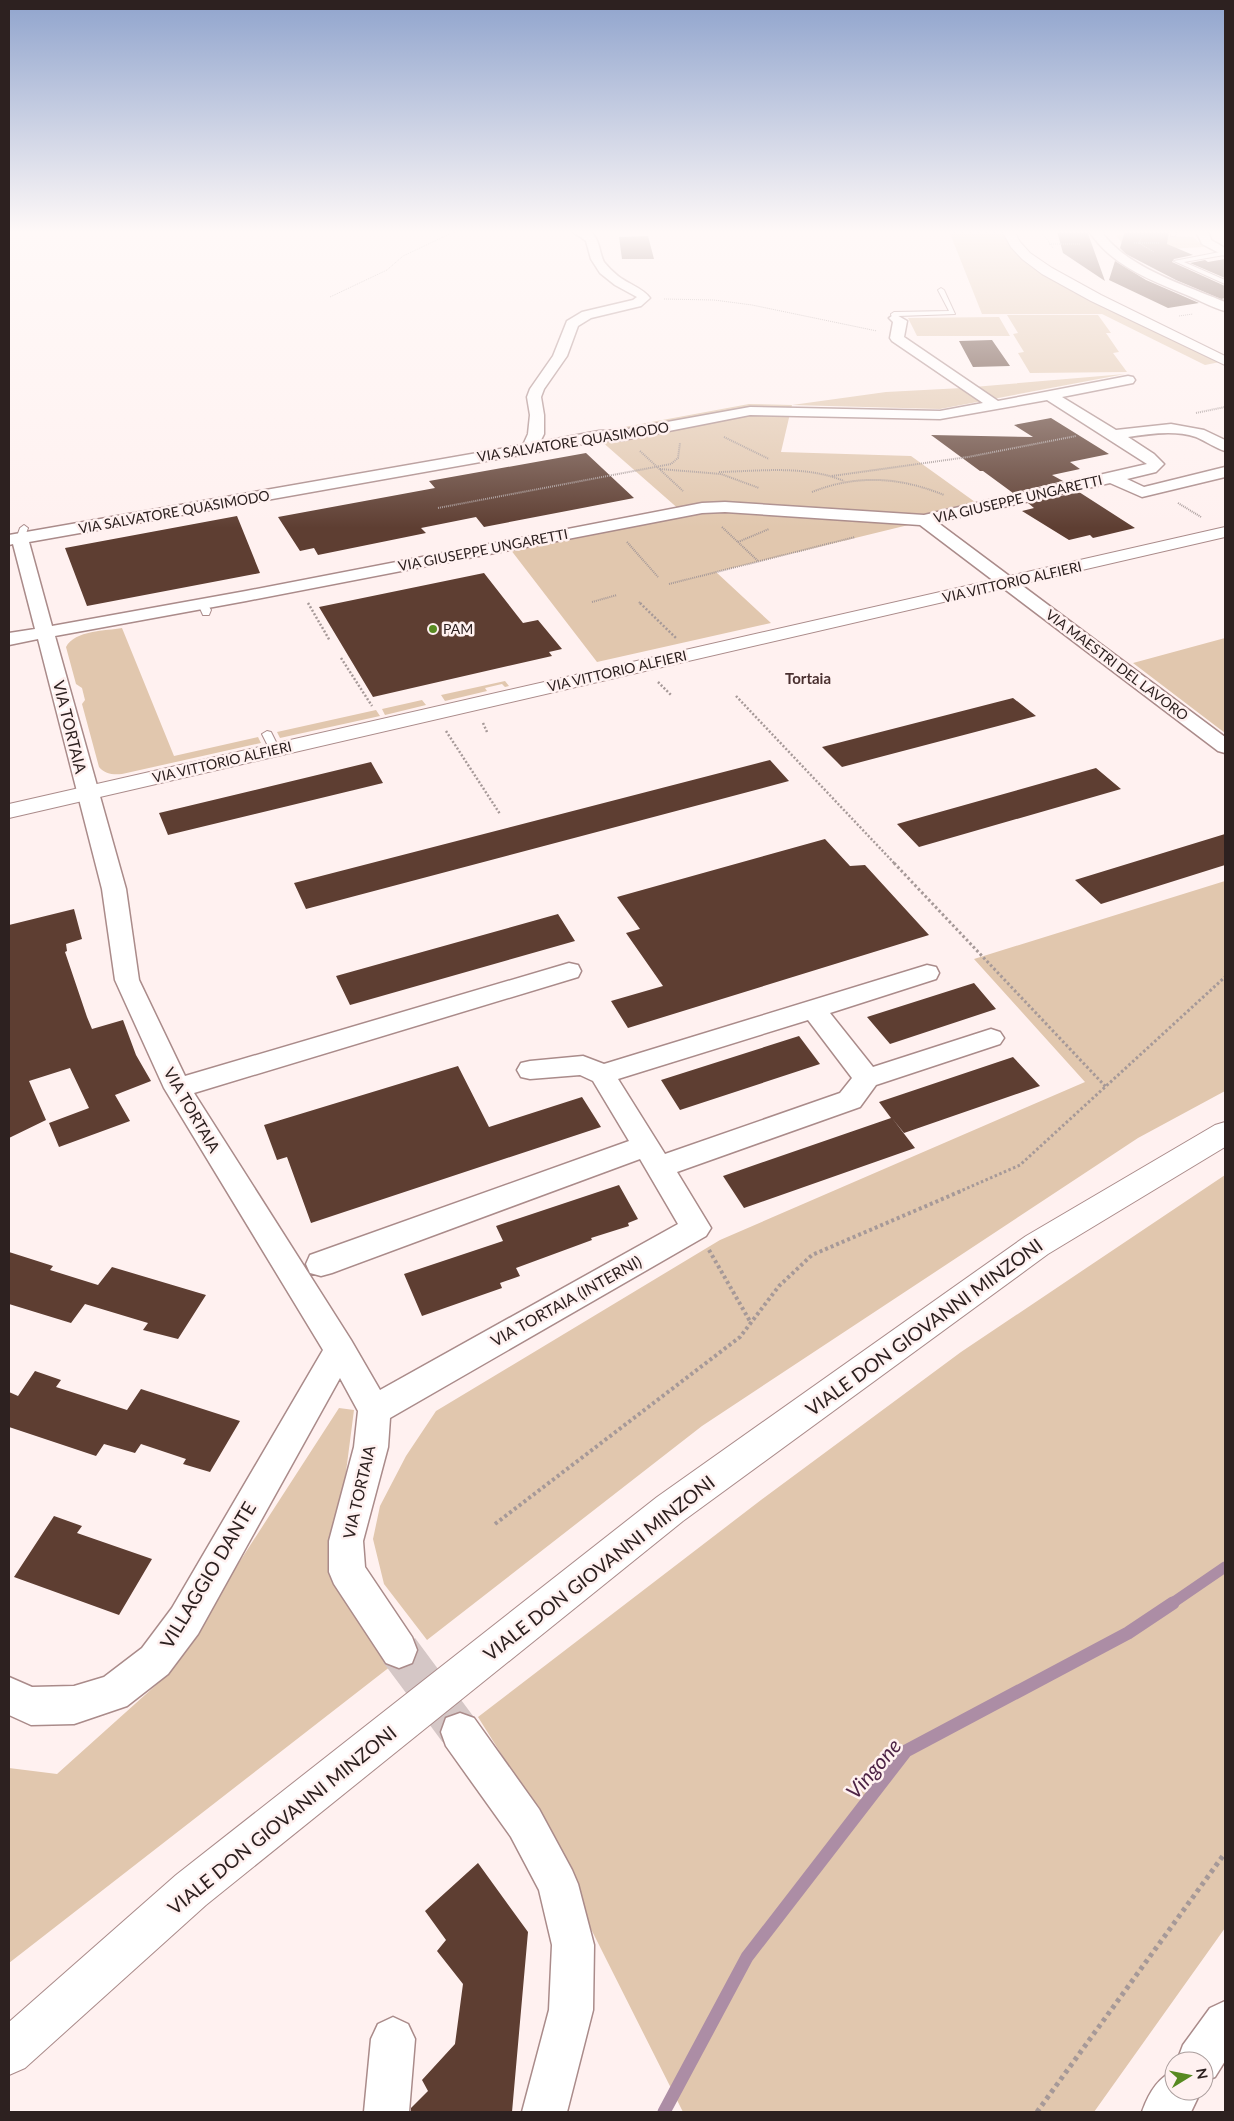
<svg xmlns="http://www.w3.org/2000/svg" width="1234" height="2121" font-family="Lato,sans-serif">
  <rect width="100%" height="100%" fill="#fff1f0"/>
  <path fill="#e1c7ae" d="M949,231h59l7,13 81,54 129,63 -20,4 -103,-51h-120z
    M1116,235l77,2 11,10 -73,4 -8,-6z
    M1007,315h91l13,18h-5l13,19 -6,1 14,19 -97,1 -12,-20 6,-1 -11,-18 5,-1z
    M999,317l11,19h-93l-9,-18z
    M1125,374l-185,35 -148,-4 -11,47 130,4 71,51 -266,65 55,51 -174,39 -90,-117 174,-34 -89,-78 157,-29 43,1 94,-13 76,-4z
    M122,628l52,128 84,-19 3,6 -139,31c-9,1 -17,0 -23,-7l-17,-63 3,-4 -3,-12 -6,-4 -10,-37c9,-17 40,-16 56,-19z
    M1225,638v95l-92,-70z
    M505,681l4,5 -4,1 -3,-3 -17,4 2,3 -42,10 -4,-6z
    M422,700l4,5 -41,10 -3,-6z
    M376,710l4,6 -100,22 -3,-6z
    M1225,881v210l-87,47 -436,288 -275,214 -43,-56 -11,-45 7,-33 26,-50 30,-45 284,-171 365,-158 -111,-123z
    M1225,1175v753l-131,184h-411l-93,-185 -38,-92 -74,-118 283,-217 200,-148z
    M339,1408l15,2 -22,170 59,86 -382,297v-195l48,6 108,-97z"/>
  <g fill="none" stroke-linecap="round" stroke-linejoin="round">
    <path stroke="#ac8da5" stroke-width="11" d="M1171,1604l54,-37"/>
    <path stroke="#ac8da5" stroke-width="13" d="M664,2112l83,-155 159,-206 222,-118 45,-30"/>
  </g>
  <path fill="#5e3e32" d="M1057,231h30l18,50 -42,-28z
    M1125,231h44l-2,13 26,11 -19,4 -2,3 53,24v12l-4,1 -45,-19 -50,-26 -6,-6z
    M648,236l6,23h-32l-3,-22z
    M1225,259v19l-35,-15 15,-3 3,2z
    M1115,261l31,19 53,23 -31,5 -59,-28z
    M992,340l18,26 -37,1 -14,-26z
    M1051,418l58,36 -39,8 10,7 -28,6 11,6 -50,12 -30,-22h-3l-49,-36 102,2 -19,-12z
    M586,453l48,45 -150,29 -8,-10 -55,11 5,5 -108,22 -4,-7 -14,3 -22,-34 157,-29 -6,-7z
    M1079,492l56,36 -42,10 -3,-3 -21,5 -47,-29 12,-3 -6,-5z
    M237,516l23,57 -173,33 -22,-58z
    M484,573l39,50 15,-3 24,29 -13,3 3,4 -179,41 -54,-90z
    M1013,698l23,18 -194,51 -20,-20z
    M770,760l19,21 -483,128 -12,-26z
    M371,762l12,21 -215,52 -9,-22z
    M1096,768l25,21 -202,58 -22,-23z
    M1225,834v31l-124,39 -26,-24z
    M825,839l25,27 15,-1 64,70 -301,93 -17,-27 52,-15 -37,-53 14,-4 -23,-32z
    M74,909l8,30 -16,5 1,7 -2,1 22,65 5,12 31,-9 13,35 15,26 -36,14 15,26 -71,26 -10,-24 40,-15 -19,-40 -41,13 17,39 -37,18v-213z
    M558,914l17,27 -225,64 -14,-29z
    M974,983l22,26 -106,35 -23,-27z
    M799,1036l21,28 -140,46 -19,-30z
    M1013,1057l27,29 -136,47 -12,-15 23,30 -171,60 -21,-32 168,-58 -12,-16z
    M458,1066l31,61 93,-30 19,30 -290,96 -24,-66 -10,3 -13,-35z
    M619,1185l19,34 -10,4 1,3 -38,12 1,2 -76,28 4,8 -20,7 2,5 -80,28 -18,-42 99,-33 -7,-15z
    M9,1252l44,14 -3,4 48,15 14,-18 94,28 -28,44 -35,-9 5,-7 -63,-19 -14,19 -62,-19z
    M35,1371l26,9 -5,7 71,23 14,-21 99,32 -30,51 -27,-8 3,-5 -45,-15 -6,9 -31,-9 -8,12 -87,-29v-35l9,4z
    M54,1516l28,10 -5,7 75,26 -33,56 -105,-38z
    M478,1863l50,69 -16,180h-101v-4l17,-17 -6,-11 33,-36 8,-60 -26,-33 9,-11 -21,-29z"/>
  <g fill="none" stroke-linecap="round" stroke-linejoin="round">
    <path stroke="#d5c7c6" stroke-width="40" stroke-dasharray="40 20" stroke-linecap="butt" d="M399,1650l61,82"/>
    <defs>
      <path id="lane" d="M1171,231h6l-2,5h-4z
        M1225,251l-1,4 -40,7 41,18v4l-51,-23z
        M941,288l3,2 11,24 -57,2 -1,3 -2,1 -3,-2 -1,-4 3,-2 55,-1 -11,-21z
        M24,525l4,3 -4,11 -4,3 -3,-1 -1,-2 4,-11z
        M203,601l3,1 5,8 -2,5h-6l-5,-11z
        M267,731l4,1 9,18 -1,2 -4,1 -4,-1 -9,-18z"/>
      <path id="street" d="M572,231c5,0 12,-1 16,0 12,5 11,22 16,31 4,5 9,10 14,14 10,8 25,12 32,22l-9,8 -50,12 -13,8 -11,30 -23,33 -3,8 3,18v19l-4,8 59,-11 24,-1 127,-23 190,4 43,-8 -91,-62 -2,-3 3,-16 -4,-4 6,-4 12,7 -3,16 94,64 130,-25 5,1 2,3 -2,3 -71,14 54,33 55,-6 33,6 21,10v11c-10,-3 -19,-10 -29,-14 -22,-7 -46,-3 -68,0l26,17 10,10 -8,8 -29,7 17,8 81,-20v10l-83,20 -32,-14 -173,39 288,215v16l-7,-2 -298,-226 -195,-13 -23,1 -456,88 -191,35 71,253 13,91 46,96 384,-113 9,2 3,6 -3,6 -384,116 157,247 29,50 298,-166 -38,-65 -308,114 -11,3 -11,-3 -4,-9 4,-9 319,-114 -36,-60 -13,-6 -50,4 -9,-2 -4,-7 4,-7 9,-2 53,-5 21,8 323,-99 9,2 3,6 -3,6 -106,34 43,54 118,-38 9,3 4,6 -4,6 -124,41 -16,22 -183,65 34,56 -5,8 -316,182 -2,29 -25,94 2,26 47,70 5,13 -5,13 -13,5 -13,-5 -52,-79 -5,-12v-31l25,-94 4,-36 -18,-33 -142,256 -30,40 -41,32 -53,18 -43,1 -22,-10v-38l23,10 42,-1 30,-9 38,-29 30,-40 151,-258 -159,-262 -49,-108 -13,-91 -64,-250 -29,6v-12l26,-4 -22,-85 -4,1v-10l514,-90 5,-11 2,-19 -3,-18 3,-8 23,-33 14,-35 15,-9 51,-12 4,-3 -22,-12 -15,-12 -9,-14 -5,-18zM1047,400l100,64 -223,51 -199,-13 -23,1 -456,88 -194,35 -23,-84 570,-101 24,-1 127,-25 190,4zM808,1020l44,58 -12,15 -175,61 -47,-75z
        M1089,231h12c24,36 86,55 124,71v9c-12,-3 -24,-10 -36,-15 -36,-15 -78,-30 -100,-65z
        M1196,231h12l3,9 14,8v8l-23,-12z
        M460,1713l14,5 65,91 33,61 6,14 16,61 -1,65 -26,102h-45l27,-102 3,-65 -13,-55 -28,-53 -65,-91 -5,-14 5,-14z
        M1225,2001v60l-10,16 -11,4v-20h-27l6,-16 27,-37z
        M393,2017l15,7 7,15 -6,73h-45l7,-73 7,-15z
        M1174,2071v20h27l-10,21h-49c6,-17 15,-34 32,-41z"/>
      <path id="secondary" d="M1002,231h12l6,11 10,11 22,15 49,27 124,61v9l-134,-64 -49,-27 -20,-15 -11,-12z
        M1225,527v10l-1216,281v-14z"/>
      <path id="primary" d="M1225,1122v25l-177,107 -365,267 -477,384 -181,163 -16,7v-53l167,-147 481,-378 369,-261 189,-111z"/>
    </defs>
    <use href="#lane" stroke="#aa8b8a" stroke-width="2"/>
    <use href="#street" stroke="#aa8b8a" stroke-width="3"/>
    <use href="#secondary" stroke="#aa8b8a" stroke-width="2"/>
    <use href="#primary" stroke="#aa8b8a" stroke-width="2"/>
    <path stroke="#a69998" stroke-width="1" stroke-dasharray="1 1" stroke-linecap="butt" d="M1041,231l12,17
      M1143,234l-4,9 15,9
      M1134,243h26
      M1049,244h31
      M330,297l57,-27 16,-14 53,-25
      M664,299l50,1 38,5 125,26
      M1179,316l14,-2"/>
    <path stroke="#a69998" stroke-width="2" stroke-dasharray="1 1" stroke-linecap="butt" d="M1196,413l29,-6
      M724,437l45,22
      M640,451l43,40
      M660,469l61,5 38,14
      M719,472c42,-1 86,-7 125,9
      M832,476l136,-19 108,-21
      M812,492c45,-18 88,-15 132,3
      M1178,503l23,14
      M438,508l233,-44 7,-6 2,-15
      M722,527l36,34
      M627,542l31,35
      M738,542l31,-13
      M669,584l186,-47
      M592,602l25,-7
      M639,602l2,2"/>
    <path stroke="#a69998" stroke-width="2.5" stroke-dasharray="2 2" stroke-linecap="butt" d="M308,603l22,38
      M640,603l36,35
      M341,658l31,48
      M658,682l14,14
      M736,696l159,168
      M483,723l4,9
      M446,731l54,83"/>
    <path stroke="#a69998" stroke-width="3" stroke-dasharray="2.5 2.5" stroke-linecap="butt" d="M894,863l212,224
      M958,1192l62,-27 205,-188"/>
    <path stroke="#a69998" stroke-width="4" stroke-dasharray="3 3" stroke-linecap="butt" d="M709,1250l42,73
      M495,1524l245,-187 39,-51 33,-31 149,-64"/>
    <path stroke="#a69998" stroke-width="5" stroke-dasharray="4 4" stroke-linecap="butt" d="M1037,2112l188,-259"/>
    <use href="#lane" fill="#fff" fill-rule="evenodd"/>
    <use href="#street" fill="#fff" fill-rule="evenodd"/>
    <use href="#secondary" fill="#fff" fill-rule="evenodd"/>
    <use href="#primary" fill="#fff" fill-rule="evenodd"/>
  </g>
  <linearGradient id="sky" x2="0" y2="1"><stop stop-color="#90a4cd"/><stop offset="0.44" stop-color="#fff9f8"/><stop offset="1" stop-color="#fff9f8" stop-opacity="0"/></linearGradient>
  <rect width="1234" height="528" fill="url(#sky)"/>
  <circle fill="#578a21" stroke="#fff1f0" stroke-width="2" cx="433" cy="629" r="5"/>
  <g text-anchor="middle" stroke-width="5" stroke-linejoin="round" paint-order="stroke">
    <g font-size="14" fill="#2d2120" stroke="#fff1f0">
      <text transform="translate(573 442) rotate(-9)" y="5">VIA SALVATORE QUASIMODO</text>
      <text transform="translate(1018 499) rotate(-13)" y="5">VIA GIUSEPPE UNGARETTI</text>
      <text transform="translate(174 512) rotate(-10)" y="5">VIA SALVATORE QUASIMODO</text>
      <text transform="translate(483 550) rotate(-11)" y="5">VIA GIUSEPPE UNGARETTI</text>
      <text transform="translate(1012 582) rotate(-13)" y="5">VIA VITTORIO ALFIERI</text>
      <text transform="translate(1117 665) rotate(37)" y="5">VIA MAESTRI DEL LAVORO</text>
      <text transform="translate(617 671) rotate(-13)" y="5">VIA VITTORIO ALFIERI</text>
      <text transform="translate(222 762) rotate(-13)" y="5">VIA VITTORIO ALFIERI</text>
    </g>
    <g font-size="14" fill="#2d2120" stroke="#fff1f0" text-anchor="start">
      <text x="443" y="634">PAM</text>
    </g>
    <g font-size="15" font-weight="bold" fill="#4a3030" stroke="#fff1f0">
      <text x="808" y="684">Tortaia</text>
    </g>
    <g font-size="16" fill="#2d2120" stroke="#fff1f0">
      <text transform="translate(70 727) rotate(76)" y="6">VIA TORTAIA</text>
      <text transform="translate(192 1110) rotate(60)" y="6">VIA TORTAIA</text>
      <text transform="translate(566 1301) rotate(-29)" y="6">VIA TORTAIA (INTERNI)</text>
      <text transform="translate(359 1492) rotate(-77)" y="6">VIA TORTAIA</text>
    </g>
    <g font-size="19" fill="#2d2120" stroke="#fff1f0">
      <text transform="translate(924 1327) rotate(-36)" y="7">VIALE DON GIOVANNI MINZONI</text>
      <text transform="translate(599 1568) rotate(-38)" y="7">VIALE DON GIOVANNI MINZONI</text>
      <text transform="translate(208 1575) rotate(-59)" y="7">VILLAGGIO DANTE</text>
      <text transform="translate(282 1820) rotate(-39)" y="7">VIALE DON GIOVANNI MINZONI</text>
    </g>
    <g font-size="21" font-style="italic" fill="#4d2345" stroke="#fff1f0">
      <text transform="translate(874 1769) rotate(-49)" y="7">Vingone</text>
    </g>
  </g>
  <rect width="1234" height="2121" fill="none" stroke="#2d2120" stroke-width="20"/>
  <g transform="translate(1189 2076) rotate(80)"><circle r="24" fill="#fff1f0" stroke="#ab9e9d"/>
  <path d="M0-4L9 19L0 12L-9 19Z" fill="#578a21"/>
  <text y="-8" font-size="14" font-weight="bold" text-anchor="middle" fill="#2d2120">N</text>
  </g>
</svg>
